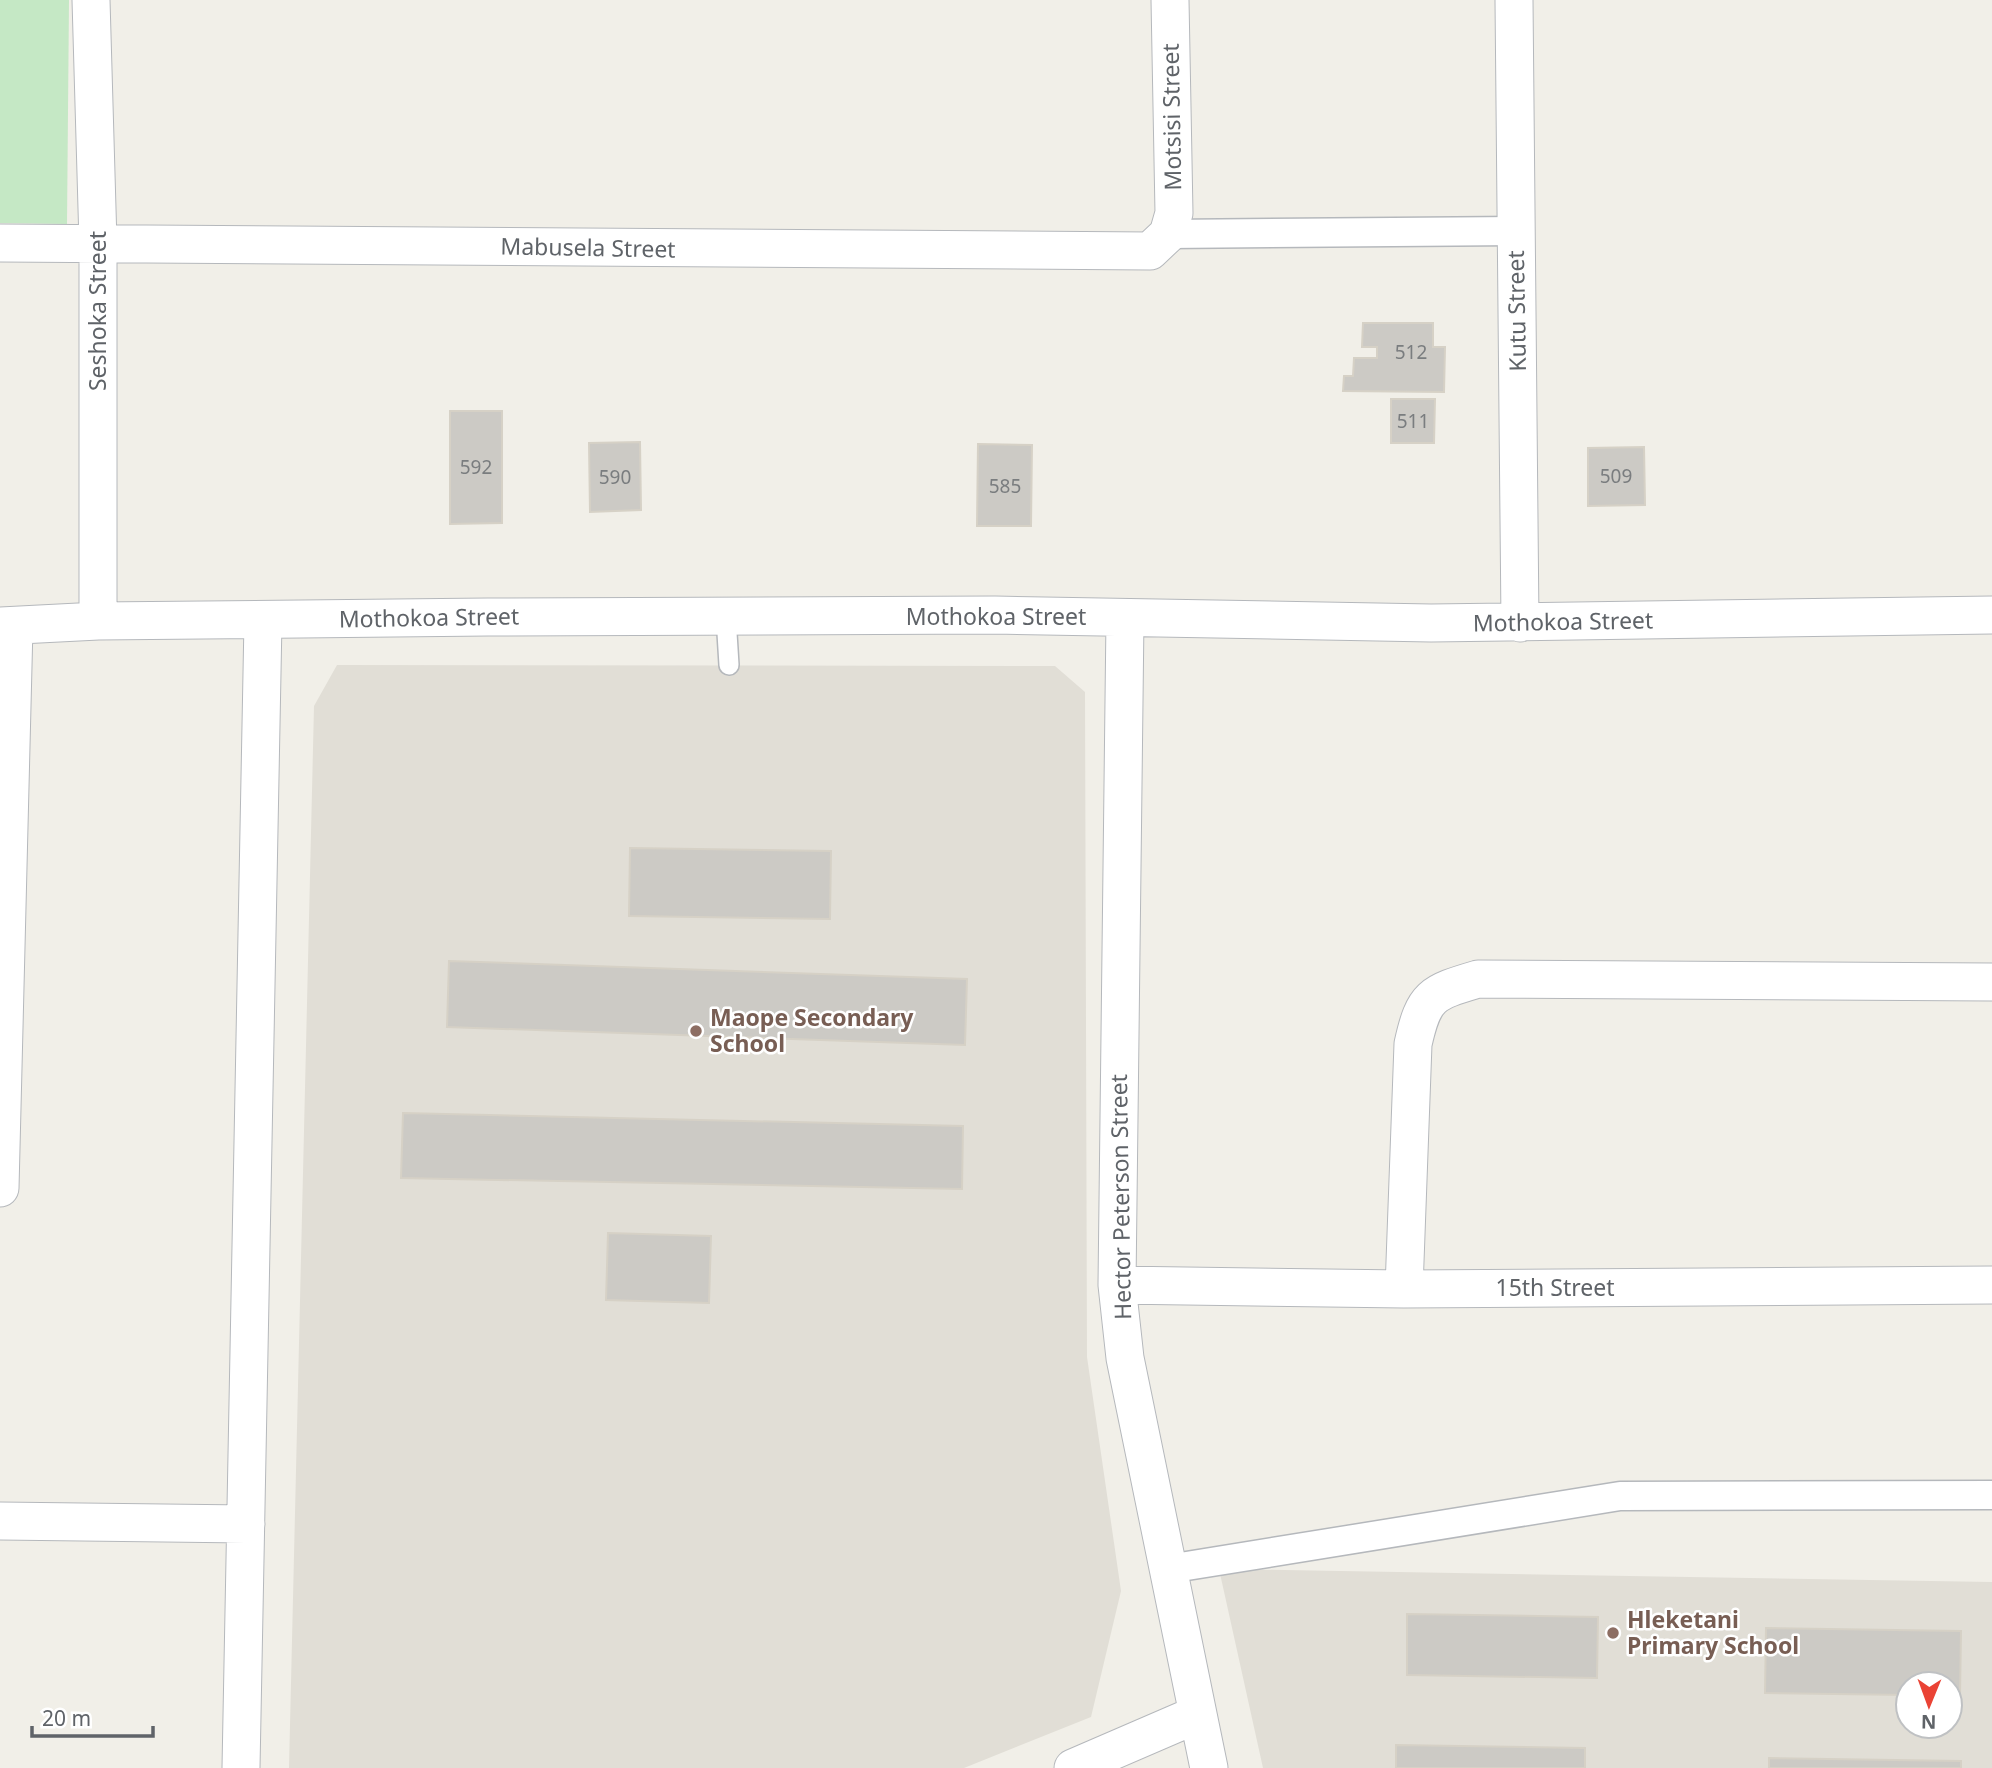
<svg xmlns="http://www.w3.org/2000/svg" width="1992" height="1768" font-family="'Noto Sans',sans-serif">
  <rect width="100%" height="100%" fill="#f1efe8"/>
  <path fill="#e1ded6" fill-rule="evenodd" d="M337,665l718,1 30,26 2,665 34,234 -30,126 -127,51h-675l25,-1062z
    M1219,1569l773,13v186h-729zM1908,1684h42v42h-42z"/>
  <path fill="#c5e8c5" d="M0,0h69l-2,224 -67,-1z"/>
  <path fill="#cccac5" stroke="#d6d1c6" stroke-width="2" d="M1363,323h70v24h12l-1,45 -101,-1 1,-15h9l1,-18h23v-11h-15z
    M1391,399h44l-1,44h-43z
    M450,411h52v112l-52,1z
    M640,442l1,68 -51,2 -1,-69z
    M978,444l54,1 -1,81h-54z
    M1644,447l1,58 -57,1v-58z
    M630,848l201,3 -1,68 -201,-3z
    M449,961l518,18 -2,66 -518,-18z
    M403,1113l560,13 -1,63 -561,-11z
    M608,1233l103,3 -2,67 -103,-3z
    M1407,1614l191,3 -1,61 -190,-3z
    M1766,1628l195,3 -1,65h-10v-12h-42v11l-143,-2z
    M1396,1745l189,3v20h-189z
    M1769,1758l192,3v7h-192z"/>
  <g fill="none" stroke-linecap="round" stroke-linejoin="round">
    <defs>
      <path id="service" d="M726,617l3,48"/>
      <path id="pedestrian" d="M1168,234l349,-3
        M1168,1569l452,-73 372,-1"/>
      <path id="minor" d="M91,0l7,243v378
        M1514,0l6,623
        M0,243l1150,8 18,-17 6,-21 -4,-213
        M1125,618l-8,667 8,73 84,410
        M0,626l98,-5 390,-4 507,-2 436,8 561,-8
        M0,1188l14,-562
        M1117,1285l287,4 588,-4
        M1404,1289l9,-245c11,-49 18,-51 65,-65l514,3
        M0,1521l246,3
        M241,1768l22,-1147
        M1073,1768l125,-54"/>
    </defs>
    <use href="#service" stroke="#b5b8bc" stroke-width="22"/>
    <use href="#pedestrian" stroke="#b5b8bc" stroke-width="31"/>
    <use href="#minor" stroke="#b5b8bc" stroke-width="39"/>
    <use href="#service" stroke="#fff" stroke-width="19"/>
    <use href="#pedestrian" stroke="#fff" stroke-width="28"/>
    <use href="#minor" stroke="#fff" stroke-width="37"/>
  </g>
  <g fill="#8d6e63" stroke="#fff" stroke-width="2.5">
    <circle cx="696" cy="1031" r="7"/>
    <circle cx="1613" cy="1633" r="7"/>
  </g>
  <g text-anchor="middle" stroke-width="5" stroke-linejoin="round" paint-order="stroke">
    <g font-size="19" fill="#7a7d7f">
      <text x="1411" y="359">512</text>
      <text x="1413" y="428">511</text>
      <text x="476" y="474">592</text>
      <text x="1616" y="483">509</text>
      <text x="615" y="484">590</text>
      <text x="1005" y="493">585</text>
    </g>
    <g font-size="23" fill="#5f6368" stroke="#fff">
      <text transform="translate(1172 117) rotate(-91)" y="8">Motsisi Street</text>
      <text transform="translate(588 248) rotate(1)" y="8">Mabusela Street</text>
      <text transform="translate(98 311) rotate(-90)" y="8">Seshoka Street</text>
      <text transform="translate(1517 311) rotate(-91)" y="8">Kutu Street</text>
      <text x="996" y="625">Mothokoa Street</text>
      <text transform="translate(429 618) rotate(-1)" y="8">Mothokoa Street</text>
      <text transform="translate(1563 622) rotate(-1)" y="8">Mothokoa Street</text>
      <text transform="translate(1121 1197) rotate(-91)" y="8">Hector Peterson Street</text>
      <text x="1555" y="1296">15th Street</text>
    </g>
    <g font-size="23" font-weight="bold" fill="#785e54" stroke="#fff" text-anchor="start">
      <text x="710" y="1026">Maope Secondary<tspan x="710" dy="26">School</tspan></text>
      <text x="1627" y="1628">Hleketani<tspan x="1627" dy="26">Primary School</tspan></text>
    </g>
  </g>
  <g transform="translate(1929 1705) rotate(181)"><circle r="33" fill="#ffffff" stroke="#bfc1c3" stroke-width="2"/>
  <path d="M0-5L12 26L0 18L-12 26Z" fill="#ea4335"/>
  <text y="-10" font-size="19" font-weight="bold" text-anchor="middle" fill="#5f6368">N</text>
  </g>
  <path d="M32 1726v10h121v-10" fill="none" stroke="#5f6368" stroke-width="3.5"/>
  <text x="42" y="1726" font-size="21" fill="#5f6368" stroke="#ffffff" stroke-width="5" paint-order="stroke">20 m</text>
</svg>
